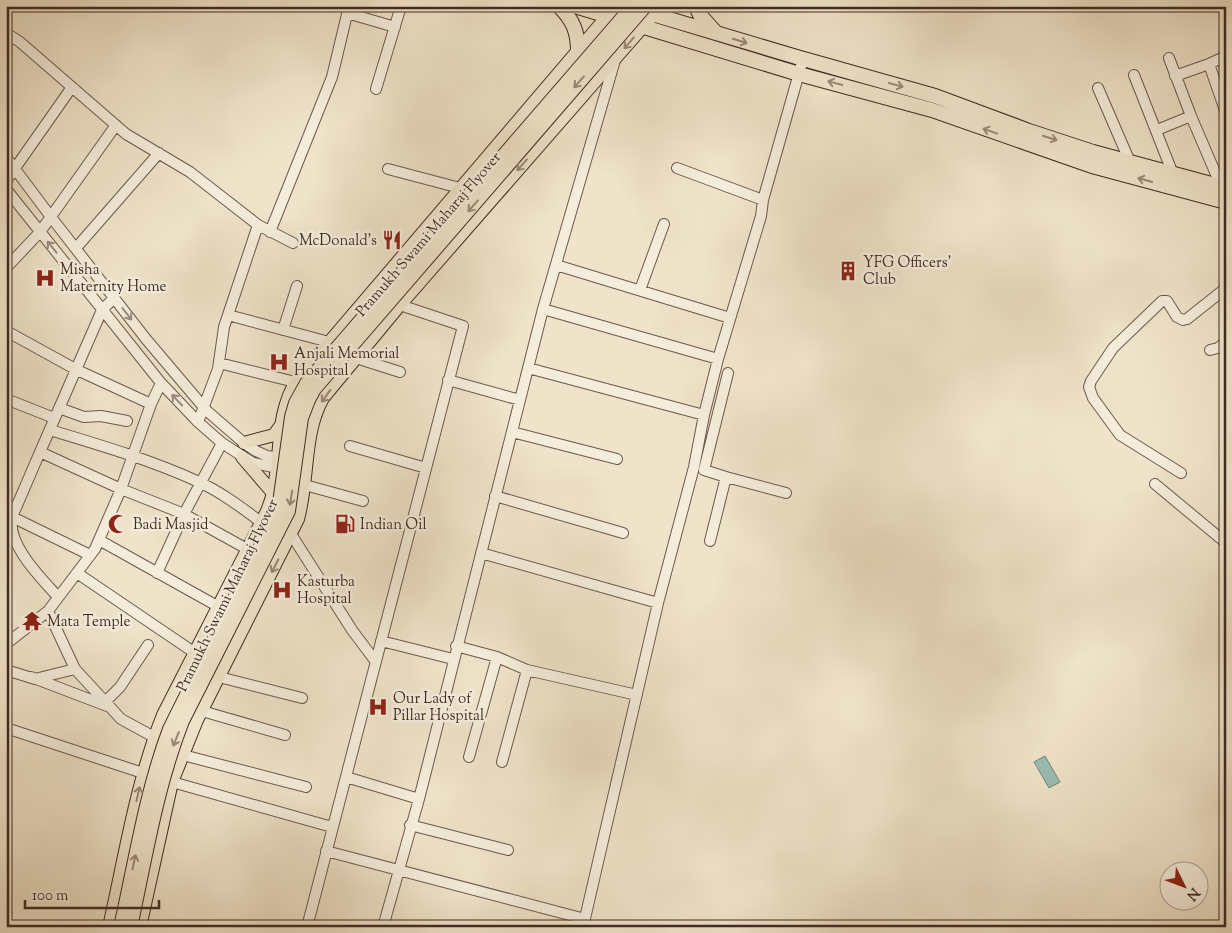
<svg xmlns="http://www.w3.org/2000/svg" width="1232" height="933" font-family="'Sorts Mill Goudy',serif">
  <rect width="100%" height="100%" fill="#efe3c9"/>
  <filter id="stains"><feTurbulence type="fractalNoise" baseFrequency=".004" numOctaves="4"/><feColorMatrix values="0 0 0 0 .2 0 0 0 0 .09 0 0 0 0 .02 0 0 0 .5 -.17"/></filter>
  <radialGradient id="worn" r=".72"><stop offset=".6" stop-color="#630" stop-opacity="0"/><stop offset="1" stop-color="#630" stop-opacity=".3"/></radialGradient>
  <path fill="#9abeb4" stroke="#76837a" d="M1045,756l15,26 -11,6 -15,-26z"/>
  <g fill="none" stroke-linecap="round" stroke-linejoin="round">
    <defs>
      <path id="minor" d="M347,13l48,14
        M6,33l14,9 106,92 64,38 68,53 -34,102 -6,42 -20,53
        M1169,58l22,58 30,70
        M1209,64l17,49
        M1134,75l39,99 -1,4
        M1175,76l34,-12 17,-8
        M1098,88l32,74
        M376,89l25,-83
        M1157,130l34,-14
        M6,157l45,60 95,122 61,72 37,32 12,8 11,5 17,2
        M677,168l86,32
        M388,169l72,19
        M6,181l66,-94
        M6,189l155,194 37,39 24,21 31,20 30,6
        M258,225l35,18
        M270,232l62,-155 17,-71
        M76,248l83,-95
        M556,265l174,53
        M6,268l34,-36 76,-107
        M640,290l24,-66
        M114,298l-12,12 -62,142 81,37 30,-85 10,-21
        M543,309l175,50
        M228,315l101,27
        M283,330l14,-44
        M8,332l69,38 74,34
        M1210,350l8,-2 8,-6
        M356,358l44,14
        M219,363l76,19
        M528,368l176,47
        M448,380l72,20
        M6,399l48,19
        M59,408l25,9 17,-1 26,5
        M50,430c50,15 101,30 149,52 22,10 43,26 62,40
        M512,432l105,27
        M350,446l76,22
        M40,452l-28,65c-5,28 29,61 46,80
        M1181,473l-61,-38 -27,-37 -4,-11 2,-6 22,-33 49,-47h5l10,16 6,3 4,-1 39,-31
        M726,477l-22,-7 24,-97
        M1155,484l71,59
        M305,485l58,16
        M495,496l128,37
        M8,515l82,40
        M291,534l61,96 24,32
        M99,540l120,67
        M710,541l16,-64 60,16
        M481,553l177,50
        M77,573l118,80
        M157,573l27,-59 38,-71
        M48,611l27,58 46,50 33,18
        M381,641l72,18
        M6,644l42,-33 47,-62 26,-60 63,25 63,35
        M456,646l41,11 30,13 110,25
        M6,670l29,9 40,-10
        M31,677l76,29
        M219,677l83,21
        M105,702l15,-15 28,-42
        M202,711l83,24
        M6,728l143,47
        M183,755l123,32
        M469,757l28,-100
        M502,762l25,-92
        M346,777l73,22
        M165,780l167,47
        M410,825l98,25
        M326,851l259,68
        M307,927l156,-601 -63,-21
        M383,927l36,-128 124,-490 72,-249
        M583,927l75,-324 36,-136 10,-52 14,-56 43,-143 2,-16 40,-141"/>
      <path id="major" d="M244,443l30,-8 7,-10
        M242,457l31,36
        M109,927c16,-71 27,-144 54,-212l104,-204c2,-6 5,-12 6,-19 9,-38 2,-78 24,-112l319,-374
        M140,927l32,-145 25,-62 101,-201c11,-39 5,-86 25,-121l77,-93 261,-299"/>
      <path id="highway" d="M559,6c14,14 19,26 19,45
        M575,6l224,68 133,36 160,56 134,36
        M696,6l4,9 16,18
        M632,8l168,50 135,38 94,35 64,21 133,36"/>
    </defs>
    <use href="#minor" stroke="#6c594c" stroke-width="12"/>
    <use href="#major" stroke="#402b23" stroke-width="14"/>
    <use href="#highway" stroke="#402b23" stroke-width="16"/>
    <use href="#minor" stroke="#f5eddc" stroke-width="10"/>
    <use href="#major" stroke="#efe3c9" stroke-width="12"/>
    <use href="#highway" stroke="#efe3c9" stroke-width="14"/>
    <defs>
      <path id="major-bridge" d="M120,927c15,-66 25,-134 49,-198l109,-219 13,-93 4,-14 11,-20 326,-377
        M131,927c15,-69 26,-140 52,-206l106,-210 13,-93 7,-18 6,-11 331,-383"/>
    </defs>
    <use href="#major-bridge" stroke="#402b23" stroke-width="14" stroke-linecap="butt"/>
    <use href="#major-bridge" stroke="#efe3c9" stroke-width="12"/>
  </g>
  <defs><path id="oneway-shaft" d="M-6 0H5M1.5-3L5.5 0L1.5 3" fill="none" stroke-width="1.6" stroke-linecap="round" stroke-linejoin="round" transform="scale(1.25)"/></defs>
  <g stroke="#988776">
    <use href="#oneway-shaft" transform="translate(740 41) rotate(17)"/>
    <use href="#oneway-shaft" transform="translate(629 43) rotate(131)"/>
    <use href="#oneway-shaft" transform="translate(579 82) rotate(131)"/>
    <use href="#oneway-shaft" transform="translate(835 83) rotate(-165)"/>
    <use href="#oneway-shaft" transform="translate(896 85) rotate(15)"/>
    <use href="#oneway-shaft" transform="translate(990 131) rotate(-160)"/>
    <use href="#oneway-shaft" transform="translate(1050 138) rotate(18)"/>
    <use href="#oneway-shaft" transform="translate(522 165) rotate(131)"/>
    <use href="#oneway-shaft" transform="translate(1145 180) rotate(-164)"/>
    <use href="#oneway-shaft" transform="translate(473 206) rotate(131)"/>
    <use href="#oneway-shaft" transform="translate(326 396) rotate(126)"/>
    <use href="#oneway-shaft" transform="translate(291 498) rotate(99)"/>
    <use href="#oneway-shaft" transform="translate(275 566) rotate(117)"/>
    <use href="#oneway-shaft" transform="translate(176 739) rotate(112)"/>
    <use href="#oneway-shaft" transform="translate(138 794) rotate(-78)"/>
    <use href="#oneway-shaft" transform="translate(134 862) rotate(-78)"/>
  </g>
  <g stroke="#9a8c80">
    <use href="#oneway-shaft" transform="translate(52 247) rotate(-129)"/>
    <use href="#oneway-shaft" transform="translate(127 314) rotate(52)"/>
    <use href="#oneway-shaft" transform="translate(177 400) rotate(-133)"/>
  </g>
  <defs>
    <symbol id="restaurant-bare" viewBox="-9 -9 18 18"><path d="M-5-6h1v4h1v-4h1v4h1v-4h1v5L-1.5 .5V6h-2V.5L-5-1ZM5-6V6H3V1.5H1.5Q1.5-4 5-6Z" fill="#8f2418" stroke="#f5eddc" stroke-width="2.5" paint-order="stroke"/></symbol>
    <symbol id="building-bare" viewBox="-9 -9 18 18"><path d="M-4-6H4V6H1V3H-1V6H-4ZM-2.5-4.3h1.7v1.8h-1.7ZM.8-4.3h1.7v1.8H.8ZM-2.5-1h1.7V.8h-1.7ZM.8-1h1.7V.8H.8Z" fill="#8f2418" stroke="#f5eddc" stroke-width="2.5" paint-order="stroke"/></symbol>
    <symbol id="hospital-bare" viewBox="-9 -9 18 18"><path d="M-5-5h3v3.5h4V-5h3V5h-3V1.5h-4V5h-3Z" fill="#8f2418" stroke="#f5eddc" stroke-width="2.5" paint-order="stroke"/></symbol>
    <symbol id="mosque-bare" viewBox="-9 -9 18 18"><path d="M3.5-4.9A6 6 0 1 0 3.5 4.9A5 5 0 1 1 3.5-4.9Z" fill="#8f2418" stroke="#f5eddc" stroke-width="2.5" paint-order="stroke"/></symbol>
    <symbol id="fuel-bare" viewBox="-9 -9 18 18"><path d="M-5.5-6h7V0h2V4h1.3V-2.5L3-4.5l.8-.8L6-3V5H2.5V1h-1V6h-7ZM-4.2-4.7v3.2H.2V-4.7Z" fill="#8f2418" stroke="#f5eddc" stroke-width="2.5" paint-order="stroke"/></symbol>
    <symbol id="temple-bare" viewBox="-9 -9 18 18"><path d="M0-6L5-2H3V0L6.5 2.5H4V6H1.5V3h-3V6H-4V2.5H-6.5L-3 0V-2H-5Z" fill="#8f2418" stroke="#f5eddc" stroke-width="2.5" paint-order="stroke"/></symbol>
  </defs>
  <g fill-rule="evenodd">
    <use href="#restaurant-bare" x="378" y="226" width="28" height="28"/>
    <use href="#building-bare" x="834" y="257" width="28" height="28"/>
    <use href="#hospital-bare" x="31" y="264" width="28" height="28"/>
    <use href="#hospital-bare" x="265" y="348" width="28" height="28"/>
    <use href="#mosque-bare" x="104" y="510" width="28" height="28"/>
    <use href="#fuel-bare" x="331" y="510" width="28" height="28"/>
    <use href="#hospital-bare" x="268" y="576" width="28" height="28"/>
    <use href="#temple-bare" x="18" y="607" width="28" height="28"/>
    <use href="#hospital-bare" x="364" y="693" width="28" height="28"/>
  </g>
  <g text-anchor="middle" stroke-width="5" stroke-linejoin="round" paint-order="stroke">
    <g font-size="15" fill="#402b23" stroke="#f5eddc">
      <text transform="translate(428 234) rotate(-49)" y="5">Pramukh Swami Maharaj Flyover</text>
      <text transform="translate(227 595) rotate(-64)" y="5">Pramukh Swami Maharaj Flyover</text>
    </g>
    <g font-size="15" fill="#402b23" stroke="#f5eddc" text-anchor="start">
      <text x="377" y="245" text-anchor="end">McDonald's</text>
      <text x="863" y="267">YFG Officers'<tspan x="863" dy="17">Club</tspan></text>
      <text x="60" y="274">Misha<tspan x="60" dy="17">Maternity Home</tspan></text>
      <text x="294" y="358">Anjali Memorial<tspan x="294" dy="17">Hospital</tspan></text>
      <text x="133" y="529">Badi Masjid</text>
      <text x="360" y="529">Indian Oil</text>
      <text x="297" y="586">Kasturba<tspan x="297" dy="17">Hospital</tspan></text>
      <text x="47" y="626">Mata Temple</text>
      <text x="393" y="703">Our Lady of<tspan x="393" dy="17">Pillar Hospital</tspan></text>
    </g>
  </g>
  <rect width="1232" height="933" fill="none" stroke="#efe3c9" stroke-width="25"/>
  <rect x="8" y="8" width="1217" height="918" fill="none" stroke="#402b23" stroke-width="2.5"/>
  <rect x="12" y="12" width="1207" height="908" fill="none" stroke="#402b23"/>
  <g transform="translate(1184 886) rotate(132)"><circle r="24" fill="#f5eddc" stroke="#ad9f92"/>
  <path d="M0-4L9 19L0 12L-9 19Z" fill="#8f2418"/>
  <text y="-8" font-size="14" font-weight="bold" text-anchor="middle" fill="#402b23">N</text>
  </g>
  <path d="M25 900v8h134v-8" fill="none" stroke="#402b23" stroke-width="2.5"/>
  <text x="32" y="900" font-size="15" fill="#402b23" stroke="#f5eddc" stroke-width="4" paint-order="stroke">100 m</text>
  <rect width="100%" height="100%" filter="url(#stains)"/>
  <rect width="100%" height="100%" fill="url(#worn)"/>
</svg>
